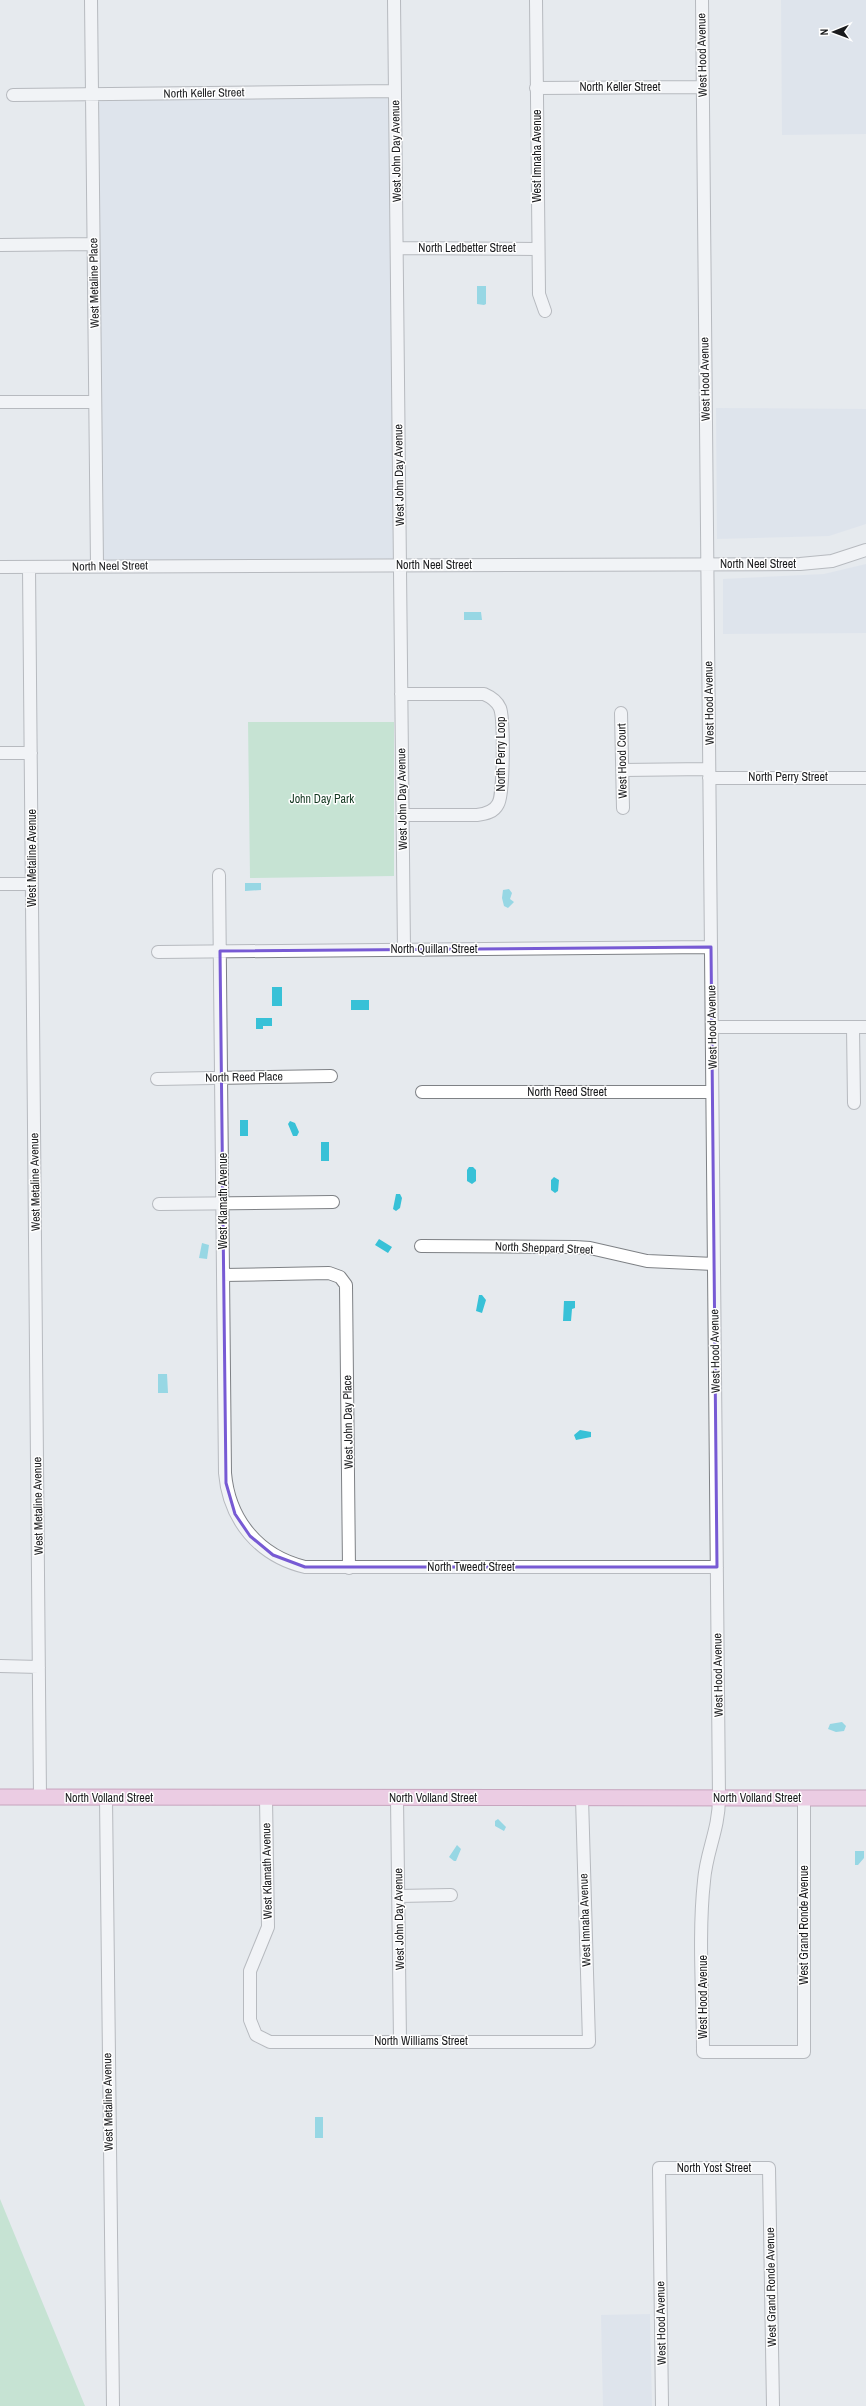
<svg xmlns="http://www.w3.org/2000/svg" width="866" height="2406" font-family="'Archivo Narrow',sans-serif">
  <rect width="100%" height="100%" fill="#e6eaee"/>
  <path fill="#d6dee9" d="M781,0h85v134l-84,1z
    M395,91l5,474 -303,1 -5,-472z
    M716,408l150,1v115l-37,12 -112,3z
    M866,564v69l-143,1v-55l101,-5z
    M650,2314l2,92h-49l-2,-91z"/>
  <path fill="#a0dcb2" d="M248,722h146v154l-144,2z
    M0,2199l85,207h-85z"/>
  <path fill="#38c1d7" d="M477,286h9v18l-2,1 -7,-1z
    M464,612h17l1,8h-18z
    M245,883h16v7l-16,1z
    M509,889l3,4 -2,6 4,3 -6,6 -4,-2 -2,-8 1,-8z
    M272,987h10v19h-10z
    M351,1000h18v10h-18z
    M256,1018h16v8h-9v3h-7z
    M240,1120h8v16h-8z
    M290,1121l5,2 4,9 -2,4h-4l-5,-12z
    M321,1142h8v19h-8z
    M469,1167h4l3,3v11l-4,3 -5,-3v-11z
    M554,1177l5,3 -1,11 -3,2 -4,-3v-10z
    M396,1194h4l2,4 -2,10 -4,3 -3,-2z
    M379,1239l13,8 -4,6 -13,-8z
    M202,1243l7,2 -2,14 -8,-1z
    M479,1295h3l4,5 -4,13 -6,-2z
    M564,1301h11v7l-3,1 -1,12h-8z
    M158,1374h9l1,19h-10z
    M580,1430l11,2v5l-15,3 -2,-5z
    M842,1722l4,4 -2,5 -8,1 -8,-3 2,-5z
    M498,1819l8,8 -2,4 -9,-5v-5z
    M457,1845l4,4 -5,12h-2l-5,-4z
    M855,1851h9v7l-6,7h-3z
    M315,2117h8v21h-8z"/>
  <g fill="none" stroke-linecap="round" stroke-linejoin="round">
    <defs>
      <path id="minor" d="M91,0l6,566
        M394,0l10,950
        M536,0l3,294 6,17
        M702,0l17,1798c0,32 -13,54 -15,83 -6,54 -1,116 -1,171h101v-253
        M536,88l167,-1
        M13,95l382,-4
        M0,245l93,-1
        M397,248l140,1
        M0,402h95
        M0,567l800,-3 32,-3 34,-11
        M29,567l11,1231
        M401,694h83c7,3 13,7 16,14 4,11 4,87 -2,96 -4,8 -12,10 -21,11h-74
        M621,713l2,95
        M0,753h31
        M622,770l87,-1
        M709,778h157
        M219,875l6,598c4,47 34,83 80,94h412
        M0,884h32
        M158,952l553,-5
        M712,1027h154
        M853,1027l1,76
        M157,1079l174,-3
        M422,1092h290
        M159,1204l174,-2
        M421,1246l154,1 15,1 57,13 67,3
        M223,1275l106,-2 11,4 6,8 3,283
        M0,1666l39,1
        M106,1798l7,608
        M266,1798l2,129 -18,44v49l6,15 14,7h319l-7,-244
        M397,1798l3,243
        M398,1896l53,-1
        M662,2406l-3,-238h110l4,238"/>
      <path id="major" d="M0,1797l866,1"/>
    </defs>
    <use href="#minor" stroke="#7e8185" stroke-width="14"/>
    <use href="#major" stroke="#a25283" stroke-width="17"/>
    <use href="#minor" stroke="#fff" stroke-width="12"/>
    <use href="#major" stroke="#f2a9d5" stroke-width="15"/>
  </g>
  <path d="M0 0H866V2406H0ZM711,947l6,620h-412l-32,-12 -23,-19 -15,-22 -9,-31 -6,-532z" fill="#e6eaee" fill-opacity=".55" fill-rule="evenodd"/>
  <path fill="none" stroke="#775ad4" stroke-width="3" stroke-linejoin="round" d="M711,947l6,620h-412l-32,-12 -23,-19 -15,-22 -9,-31 -6,-532z"/>
  <g text-anchor="middle" stroke-width="3" stroke-linejoin="round" paint-order="stroke">
    <g font-size="12" fill="#1b1c1e" stroke="#fff">
      <text transform="translate(702 55) rotate(-91)" y="4">West Hood Avenue</text>
      <text x="620" y="91">North Keller Street</text>
      <text transform="translate(204 93) rotate(-1)" y="4">North Keller Street</text>
      <text transform="translate(396 151) rotate(-91)" y="4">West John Day Avenue</text>
      <text transform="translate(537 156) rotate(-90)" y="4">West Imnaha Avenue</text>
      <text x="467" y="252">North Ledbetter Street</text>
      <text transform="translate(94 283) rotate(-91)" y="4">West Metaline Place</text>
      <text transform="translate(705 379) rotate(-91)" y="4">West Hood Avenue</text>
      <text transform="translate(399 475) rotate(-91)" y="4">West John Day Avenue</text>
      <text x="758" y="568">North Neel Street</text>
      <text x="434" y="569">North Neel Street</text>
      <text transform="translate(110 566) rotate(-1)" y="4">North Neel Street</text>
      <text transform="translate(709 703) rotate(-91)" y="4">West Hood Avenue</text>
      <text transform="translate(501 754) rotate(-90)" y="4">North Perry Loop</text>
      <text transform="translate(622 761) rotate(-91)" y="4">West Hood Court</text>
      <text x="788" y="781">North Perry Street</text>
      <text transform="translate(402 799) rotate(-91)" y="4">West John Day Avenue</text>
      <text transform="translate(32 858) rotate(-90)" y="4">West Metaline Avenue</text>
      <text x="434" y="953">North Quillan Street</text>
      <text transform="translate(712 1027) rotate(-91)" y="4">West Hood Avenue</text>
      <text transform="translate(244 1077) rotate(-1)" y="4">North Reed Place</text>
      <text x="567" y="1096">North Reed Street</text>
      <text transform="translate(35 1182) rotate(-91)" y="4">West Metaline Avenue</text>
      <text transform="translate(223 1201) rotate(-90)" y="4">West Klamath Avenue</text>
      <text transform="translate(544 1248) rotate(2)" y="4">North Sheppard Street</text>
      <text transform="translate(715 1351) rotate(-91)" y="4">West Hood Avenue</text>
      <text transform="translate(348 1422) rotate(-91)" y="4">West John Day Place</text>
      <text transform="translate(38 1506) rotate(-91)" y="4">West Metaline Avenue</text>
      <text x="471" y="1571">North Tweedt Street</text>
      <text transform="translate(718 1675) rotate(-91)" y="4">West Hood Avenue</text>
      <text x="109" y="1802">North Volland Street</text>
      <text x="433" y="1802">North Volland Street</text>
      <text x="757" y="1802">North Volland Street</text>
      <text transform="translate(267 1871) rotate(-91)" y="4">West Klamath Avenue</text>
      <text transform="translate(399 1919) rotate(-91)" y="4">West John Day Avenue</text>
      <text transform="translate(585 1920) rotate(-92)" y="4">West Imnaha Avenue</text>
      <text transform="translate(804 1925) rotate(-90)" y="4">West Grand Ronde Avenue</text>
      <text transform="translate(703 1997) rotate(-90)" y="4">West Hood Avenue</text>
      <text x="421" y="2045">North Williams Street</text>
      <text transform="translate(108 2102) rotate(-91)" y="4">West Metaline Avenue</text>
      <text x="714" y="2172">North Yost Street</text>
      <text transform="translate(771 2287) rotate(-91)" y="4">West Grand Ronde Avenue</text>
      <text transform="translate(661 2323) rotate(-91)" y="4">West Hood Avenue</text>
    </g>
    <g font-size="12" fill="#143922" stroke="#fff">
      <text x="322" y="803">John Day Park</text>
    </g>
  </g>
  <g transform="translate(834 32) rotate(269)" stroke="#ffffff" stroke-width="3" paint-order="stroke">
  <path d="M0-3L7 15L0 10L-7 15Z" fill="#1b1c1e"/>
  <text y="-6" font-size="11" font-weight="bold" text-anchor="middle" fill="#1b1c1e">N</text>
  </g>
</svg>
